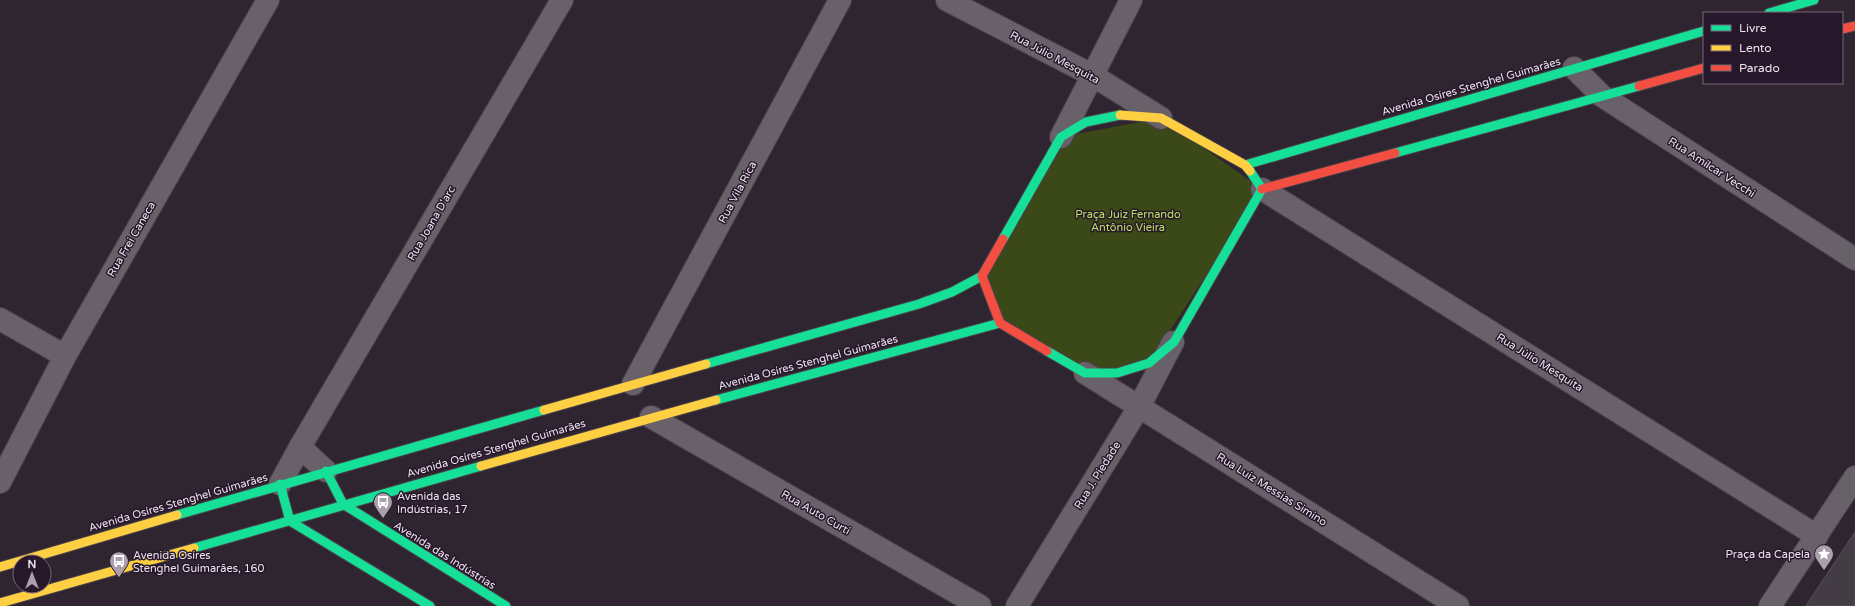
<svg xmlns="http://www.w3.org/2000/svg" width="1855" height="606" font-family="'Varela Round',sans-serif">
  <rect width="100%" height="100%" fill="#2e2530"/>
  <path fill="#3b4817" d="M1161,118l101,71 -113,174 -64,10 -85,-50 -18,-47 79,-139z"/>
  <path fill="#433c45" stroke="#58505a" d="M1855,532v74h-49z"/>
  <g fill="none" stroke-linecap="round" stroke-linejoin="round">
    <defs>
      <path id="street" d="M947,0l145,75 69,43
        M1574,68l28,28 253,163
        M1061,137l70,-137
        M1262,189l555,347
        M0,319l65,37
        M1085,373l373,233
        M633,384l207,-384
        M651,417l329,189
        M300,447l26,24
        M0,482l65,-126 203,-356
        M280,484l20,-37 262,-447
        M1017,606l122,-199 34,-65
        M1770,606l85,-129"/>
      <path id="fast" d="M1769,13l45,-13
        M1395,153l244,-67
        M1245,165l459,-134
        M1003,239l58,-102 25,-15 34,-7
        M1047,351l38,22h32l32,-10 25,-21 88,-153 -12,-18
        M706,364l213,-60 33,-12 30,-16
        M716,400l284,-77
        M326,471l17,33 163,102
        M280,484l10,37 140,85
        M177,515l367,-105
        M194,548l287,-82"/>
      <path id="slow" d="M1120,115l41,3 84,47 5,6
        M544,410l162,-46
        M481,466l235,-66
        M0,567l177,-52
        M0,603l194,-55"/>
      <path id="jam" d="M1842,29l13,-3
        M1639,86l65,-18
        M1262,189l133,-36
        M1003,239l-21,37 18,47 47,28"/>
    </defs>
    <use href="#street" stroke="#49414a" stroke-width="24"/>
    <use href="#fast" stroke="#49414a" stroke-width="11"/>
    <use href="#slow" stroke="#49414a" stroke-width="11"/>
    <use href="#jam" stroke="#49414a" stroke-width="11"/>
    <use href="#street" stroke="#69616a" stroke-width="22"/>
    <use href="#fast" stroke="#16e098" stroke-width="9"/>
    <use href="#slow" stroke="#ffcf43" stroke-width="9"/>
    <use href="#jam" stroke="#f24e42" stroke-width="9"/>
  </g>
  <defs>
    <symbol id="bus-pin" viewBox="-11 -11 22 30"><path d="M0 17L-7.5 6A9.5 9.5 0 1 1 7.5 6Z" fill="#aaa0ac" stroke="#27172a"/><path d="M-5-6H5V4H4V6H2V4H-2V6H-4V4H-5ZM-3.5-4V0h7V-4ZM-3.5 1.2v1.5H-2V1.2ZM2 1.2v1.5H3.5V1.2Z" fill="#fff"/></symbol>
    <symbol id="sight-pin" viewBox="-11 -11 22 30"><path d="M0 17L-7.5 6A9.5 9.5 0 1 1 7.5 6Z" fill="#aaa0ac" stroke="#27172a"/><path d="M0-6L1.8-2.2L6-1.7L2.9 1.2L3.7 5.4L0 3.3L-3.7 5.4L-2.9 1.2L-6-1.7L-1.8-2.2Z" fill="#fff"/></symbol>
  </defs>
  <g fill-rule="evenodd">
    <use href="#bus-pin" x="372" y="491" width="22" height="30"/>
    <use href="#sight-pin" x="1813" y="543" width="22" height="30"/>
    <use href="#bus-pin" x="108" y="550" width="22" height="30"/>
  </g>
  <g text-anchor="middle" stroke-width="3" stroke-linejoin="round" paint-order="stroke">
    <g font-size="11" fill="#ede3ef" stroke="#27172a">
      <text transform="translate(1055 57) rotate(28)" y="4">Rua Júlio Mesquita</text>
      <text transform="translate(1471 86) rotate(-16)" y="4">Avenida Osíres Stenghel Guimarães</text>
      <text transform="translate(1712 167) rotate(33)" y="4">Rua Amílcar Vecchi</text>
      <text transform="translate(737 192) rotate(-62)" y="4">Rua Vila Rica</text>
      <text transform="translate(431 223) rotate(-60)" y="4">Rua Joana D'arc</text>
      <text transform="translate(131 239) rotate(-60)" y="4">Rua Frei Caneca</text>
      <text transform="translate(808 362) rotate(-15)" y="4">Avenida Osíres Stenghel Guimarães</text>
      <text transform="translate(1540 362) rotate(32)" y="4">Rua Júlio Mesquita</text>
      <text transform="translate(496 448) rotate(-16)" y="4">Avenida Osíres Stenghel Guimarães</text>
      <text transform="translate(1097 475) rotate(-58)" y="4">Rua J. Piedade</text>
      <text transform="translate(1272 489) rotate(32)" y="4">Rua Luiz Messias Simino</text>
      <text transform="translate(178 502) rotate(-16)" y="4">Avenida Osíres Stenghel Guimarães</text>
      <text transform="translate(816 512) rotate(30)" y="4">Rua Auto Curti</text>
      <text transform="translate(445 555) rotate(32)" y="4">Avenida das Indústrias</text>
    </g>
    <g font-size="11" fill="#bbe165" stroke="#27172a">
      <text x="1128" y="218">Praça Juiz Fernando<tspan x="1128" dy="13">Antônio Vieira</tspan></text>
    </g>
    <g font-size="11" fill="#ede3ef" stroke="#27172a" text-anchor="start">
      <text x="397" y="500">Avenida das<tspan x="397" dy="13">Indústrias, 17</tspan></text>
      <text x="1810" y="558" text-anchor="end">Praça da Capela</text>
      <text x="133" y="559">Avenida Osíres<tspan x="133" dy="13">Stenghel Guimarães, 160</tspan></text>
    </g>
  </g>
  <rect x="1703" y="12" width="140" height="72" fill="#27172a" stroke="#766979"/>
  <rect x="1711" y="25" width="20" height="6" fill="#16e098" stroke="#766979"/>
  <text x="1739" y="32" font-size="12" fill="#ede3ef">Livre</text>
  <rect x="1711" y="45" width="20" height="6" fill="#ffcf43" stroke="#766979"/>
  <text x="1739" y="52" font-size="12" fill="#ede3ef">Lento</text>
  <rect x="1711" y="65" width="20" height="6" fill="#f24e42" stroke="#766979"/>
  <text x="1739" y="72" font-size="12" fill="#ede3ef">Parado</text>
  <g transform="translate(32 574)"><circle r="19" fill="#27172a" stroke="#766979"/>
  <path d="M0-3L7 15L0 10L-7 15Z" fill="#aaa0ac"/>
  <text y="-6" font-size="11" font-weight="bold" text-anchor="middle" fill="#ede3ef">N</text>
  </g>
</svg>
